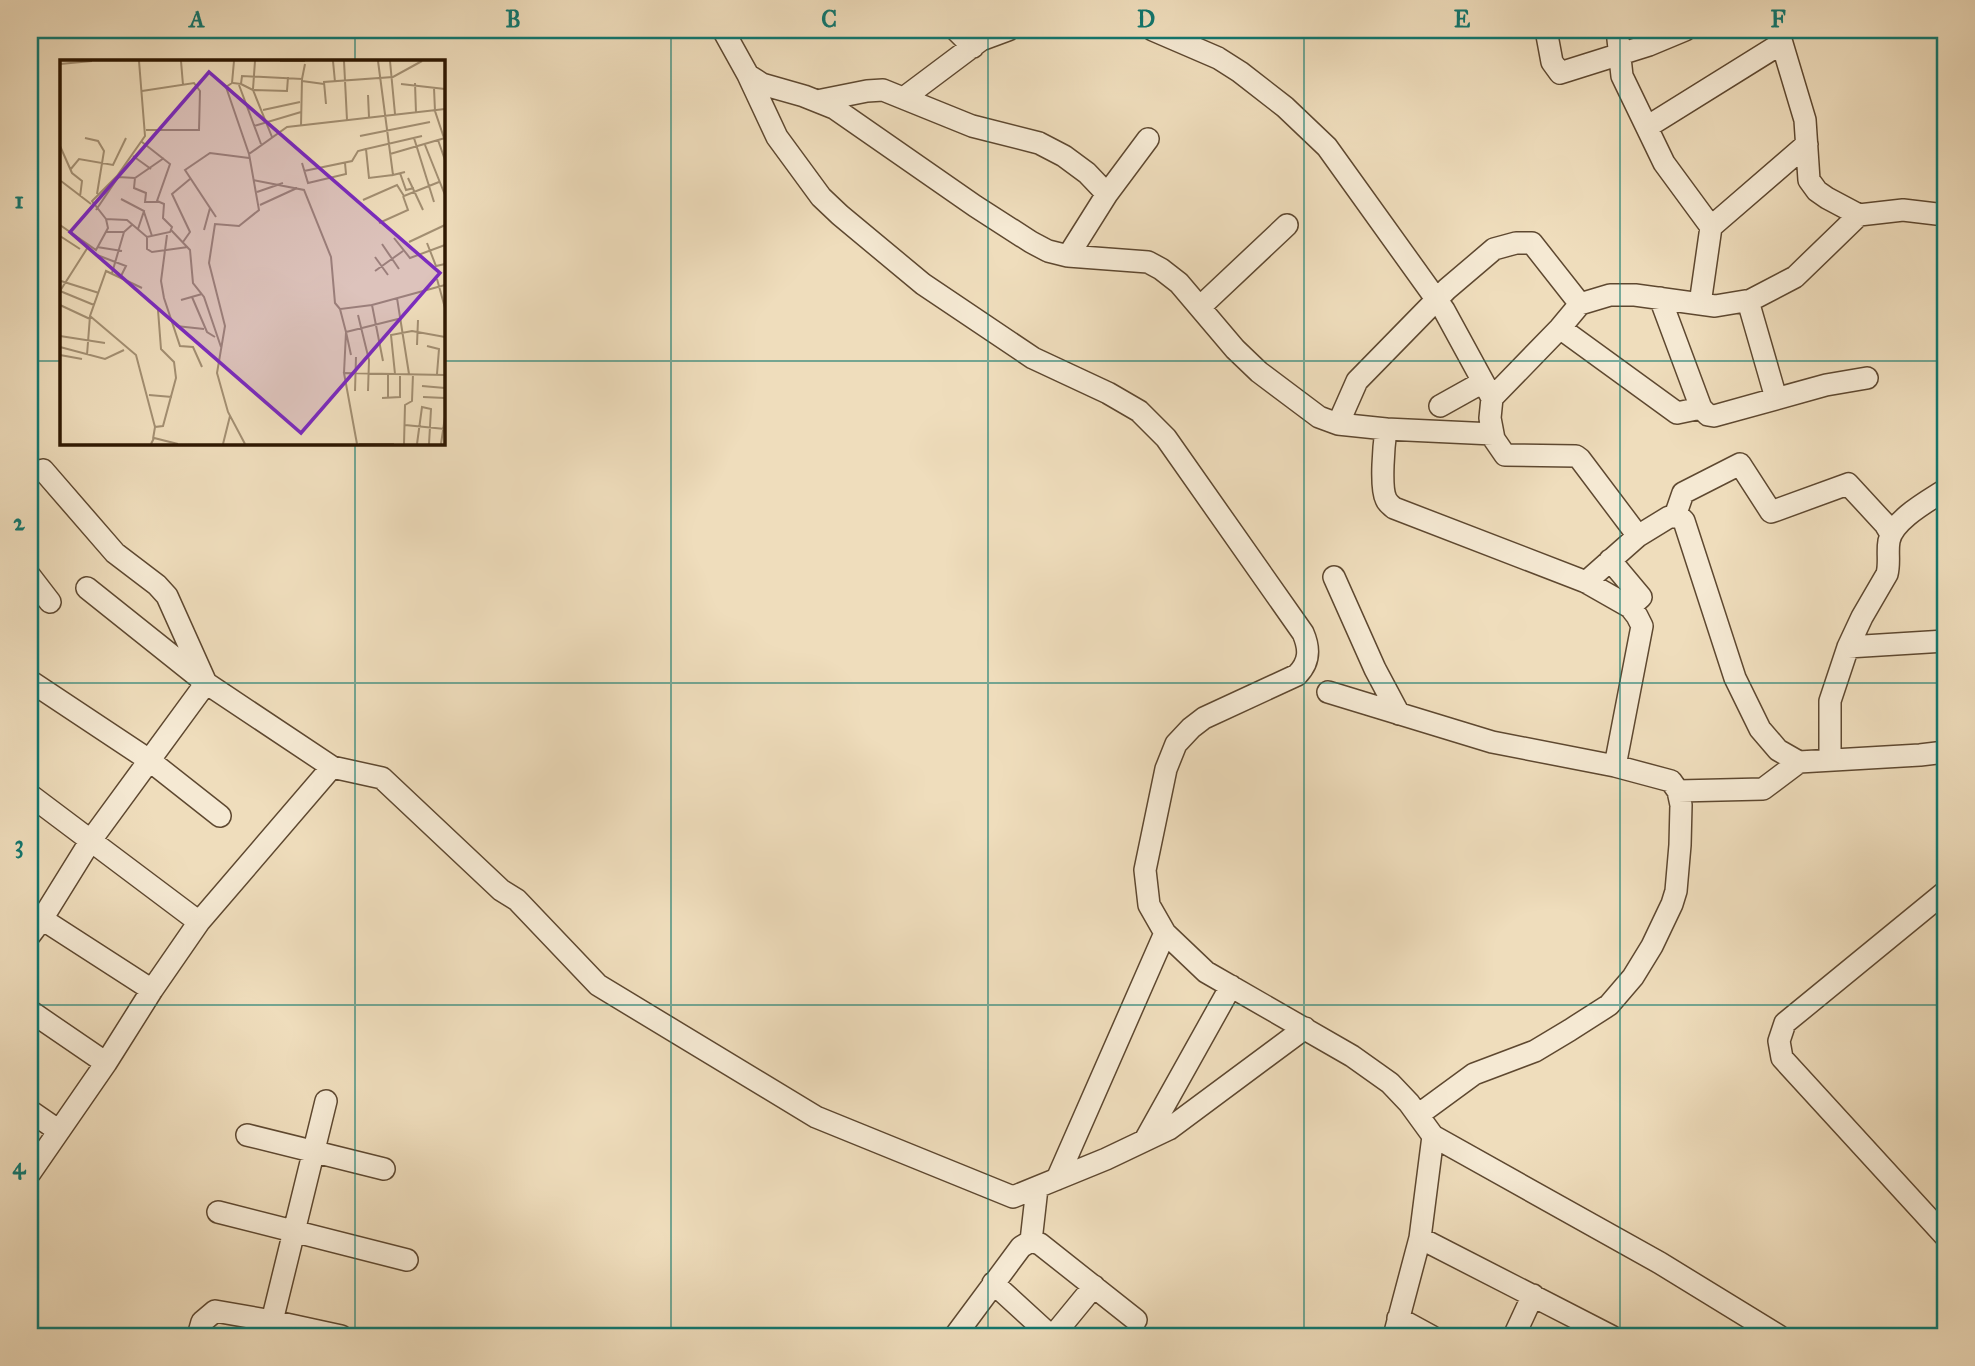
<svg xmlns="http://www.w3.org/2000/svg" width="1975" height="1366" font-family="'IM FELL Great Primer',serif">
  <rect width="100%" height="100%" fill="#efddbc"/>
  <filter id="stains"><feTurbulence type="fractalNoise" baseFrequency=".00286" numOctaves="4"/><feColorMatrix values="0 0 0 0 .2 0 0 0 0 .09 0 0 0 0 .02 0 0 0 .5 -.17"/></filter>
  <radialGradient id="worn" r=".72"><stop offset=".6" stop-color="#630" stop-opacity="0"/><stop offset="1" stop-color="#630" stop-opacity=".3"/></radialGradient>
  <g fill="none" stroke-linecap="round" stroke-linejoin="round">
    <defs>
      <path id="minor" d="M723,30l25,45 29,62 44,60 19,18 83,69 110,74 75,35 31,18 27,27 137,195c7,16 7,29 -6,42l-93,43 -13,10 -15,16 -10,25 -21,101 4,35 16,28 41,39 146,84 38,27 19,20 24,33 -13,102 -26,98
        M956,30l17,17
        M1153,30l65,28 22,14 45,35 42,40 117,163 48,88
        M1546,30l6,32 8,11 89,-28 36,-15
        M1617,30l5,46 42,87 47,64
        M1778,30l27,90 4,60 8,11 10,7 32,17 -64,62 -44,23 -36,6 -80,-11h-25l-30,9 -20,24 -68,70 -2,20 4,21 11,16 71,1 4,3 58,77 31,-19h11l4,4 51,157 25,51 18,21 21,12 121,-7 25,-3
        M748,75l14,9 42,12 30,12 141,98 56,36 17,9 20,5 80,6 13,7 18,14 56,66 24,23 60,45 19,7 48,5 107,5
        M905,97l76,-57 27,-10
        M817,101l50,-10 16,-1 89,36 67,17 25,13 23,17 20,21
        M1647,127l135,-84
        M1859,215l44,-5 42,5
        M1068,256l39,-62 41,-55
        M1660,298l41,110 7,7 6,1 112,-31 41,-7
        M1748,301l28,97
        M1700,304l11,-77 96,-83
        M1200,307l87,-82
        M1560,328l117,85 24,-5
        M1440,406l43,-24
        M1338,424l19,-43 90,-92 47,-40 22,-6h16l48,61
        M1386,429c-2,15 -6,58 0,70 2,5 4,5 8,9l192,74 44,25 7,9 5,10 -27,140
        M43,470l72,83 42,32 10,11 39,87 126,84 -133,155
        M1675,516l8,-23 57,-29 31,48 77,-28 37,40 6,10
        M1610,560l31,37 -11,10
        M30,576l20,26
        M1334,577l41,92 24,45
        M1586,582l52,-46
        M1848,647l97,-6
        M30,681l119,79 71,56
        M1328,692l164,50 123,24 56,15 7,10 3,14 -1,40 -4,46 -4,13 -20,42 -19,31 -24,28 -39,25 -35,21 -61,23 -56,41
        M1830,759v-58l18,-54 14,-30 25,-43c3,-11 0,-22 2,-33 4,-21 39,-40 56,-51
        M332,767l50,11 119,112 16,10 81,85 218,132 197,80 93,-38 63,-30 136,-101
        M1678,791l85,-2 36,-27
        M30,795l169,127 -47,68 -46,73 -76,110
        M1945,892l-160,131 -6,18 3,17 163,178
        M42,919l110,71
        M30,935l12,-16 49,-79 115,-157 -119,-95
        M30,1011l76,52
        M30,1111l29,20
        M247,1135l137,34
        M1433,1136l227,127 119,73
        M1145,1140l86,-154
        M1057,1179l108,-246
        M218,1212l189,48
        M1420,1238l191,98
        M1031,1241l6,-53
        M993,1283l58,53
        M1398,1318l33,18
        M272,1321l54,-220
        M198,1336l4,-14 13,-11 57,10 69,15
        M955,1336l66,-89 10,-6 9,3 96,76
        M1053,1336l41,-50
        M1514,1336l19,-41"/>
    </defs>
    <use href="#minor" stroke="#5e4830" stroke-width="24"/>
    <use href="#minor" stroke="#f5e9d3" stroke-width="21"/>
  </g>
  <path fill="none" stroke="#0f766e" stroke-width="2" stroke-opacity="0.55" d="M355,30v31M671,30v1306M988,30v1306M1304,30v1306M1620,30v1306M30,361h31M443,361h1502M355,443v893M30,683h1915M30,1005h1915"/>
  <g transform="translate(60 60)">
    <rect width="385" height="385" fill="#efddbc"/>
    <path fill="none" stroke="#a28e71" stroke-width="2" d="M121,1l2,24M174,1l-2,22 -6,4 23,67M220,1h25M273,1l2,21M284,1l3,59M318,1l15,114 12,-3M330,1l5,53M0,4l32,-3M242,21l22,3M173,23l8,1 1,-8 60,3 3,-15M355,23l1,30M181,24l12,6 19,47M341,24l44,5M179,25l22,59M374,28l1,23 9,27M193,29l2,-28M194,30l33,1 1,-14M82,31l52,-8 6,8 -1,39h-53M308,35l1,22M266,44l-2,-22 69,-5 29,-16M203,50l37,-8M194,66l47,-14M241,66l1,-47M300,76l70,-14M25,78l13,3 6,10 -7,43M354,78l20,64M378,80l7,20M365,85l20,50M0,86l12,27 10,8 -2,16M330,94l55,-16M73,96l18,13M242,103l6,20 38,-9 -1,-11M10,110l9,-11 34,6 13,-27M244,111l48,-10 6,-10 8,-2M340,113l6,17 8,-2M333,115l-24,3 -3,-29 56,-13M58,117l17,1 29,-20M75,118l-1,10 12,5 -1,9h13M348,118l15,32M193,120l51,10 27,67 4,46 5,6M1,121l30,23M197,132l26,-9M61,139l23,12 -6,18M303,140l34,-15 7,11 35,-14M200,145l37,-17M36,150l23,-34M84,152l8,24M156,157l-31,-47 25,-17 39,5M46,159l-14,-18 25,-25 28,-40 -6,-75M319,163l29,-13 -5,-14M0,165l36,25 12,-22 -2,-9 21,1 20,17 23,-5 2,-5 -9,-9 1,-14 -7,-3 13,-37 -28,-22M111,170l19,20 3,33 11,14 17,50M144,170l6,-22M46,172h18l9,-8M107,175l-6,46 3,17 16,48 13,1 9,20M0,176l20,13M87,177v12l5,3 36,-5M334,178l16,20 35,-13M123,182l7,-10 -18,-38 18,-15M349,182l36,-17M367,183l9,23 9,-2M322,184l17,25M37,187l25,4M37,195l29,11 -6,12M315,197l13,18M315,211l28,-20M52,213l12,-41M377,219l8,29M1,221l38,12M0,231l28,-44M0,231l34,14M132,237l15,35 8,5M337,238l12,76M121,240l21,-6M0,245l30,14M298,255l11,45 -1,31M30,256l46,39 19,72M116,266l28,3M0,276l45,7M357,285l1,-25M367,286l12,3 -2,25M0,287l45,12 19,-9M0,295l22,4M27,295l3,-39 16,-45 36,17M291,295l-5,-23 56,-14M323,301l-11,-56 73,-20M284,313l2,-41 -6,-23 32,-4M335,314l-4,-39 21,-4 33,6M362,326l23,2M295,331l1,-34M89,335l23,2M363,337l22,1M322,338l18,-1v-23M328,338v-25M345,365l40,4M93,379l2,-12 8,-1 13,-48 -2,-16 -13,-13 -3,-39M91,384l3,-6 24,6M163,384l7,-28M185,384l-17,-32 -11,-39 8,-47 -16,-63 6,-39 24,2 20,-16 -10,-56 38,-27 158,-18M297,384l-13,-71 101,2M299,384h35M344,384l1,-39 7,-4 1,-27M357,384l5,-37 9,2 -2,35M381,384l4,-27"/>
    <path fill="#7b2cbf" fill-opacity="0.15" stroke="#7b2cbf" stroke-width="3.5" d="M149,12l231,201 -139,160 -231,-201z"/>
    <rect width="385" height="385" fill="none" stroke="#2e1701" stroke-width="3.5"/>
  </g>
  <rect width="1975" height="1366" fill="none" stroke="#efddbc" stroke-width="77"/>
  <rect x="38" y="38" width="1899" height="1290" fill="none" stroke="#0f766e" stroke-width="2.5"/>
  <g font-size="23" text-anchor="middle" font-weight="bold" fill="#0f766e">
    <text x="197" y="27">A</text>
    <text x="513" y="27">B</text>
    <text x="829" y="27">C</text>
    <text x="1146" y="27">D</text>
    <text x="1462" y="27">E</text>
    <text x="1778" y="27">F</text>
    <text x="19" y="208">1</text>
    <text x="19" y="530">2</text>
    <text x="19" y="852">3</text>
    <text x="19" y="1174">4</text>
  </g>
  <rect width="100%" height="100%" filter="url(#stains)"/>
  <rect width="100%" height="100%" fill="url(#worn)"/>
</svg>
